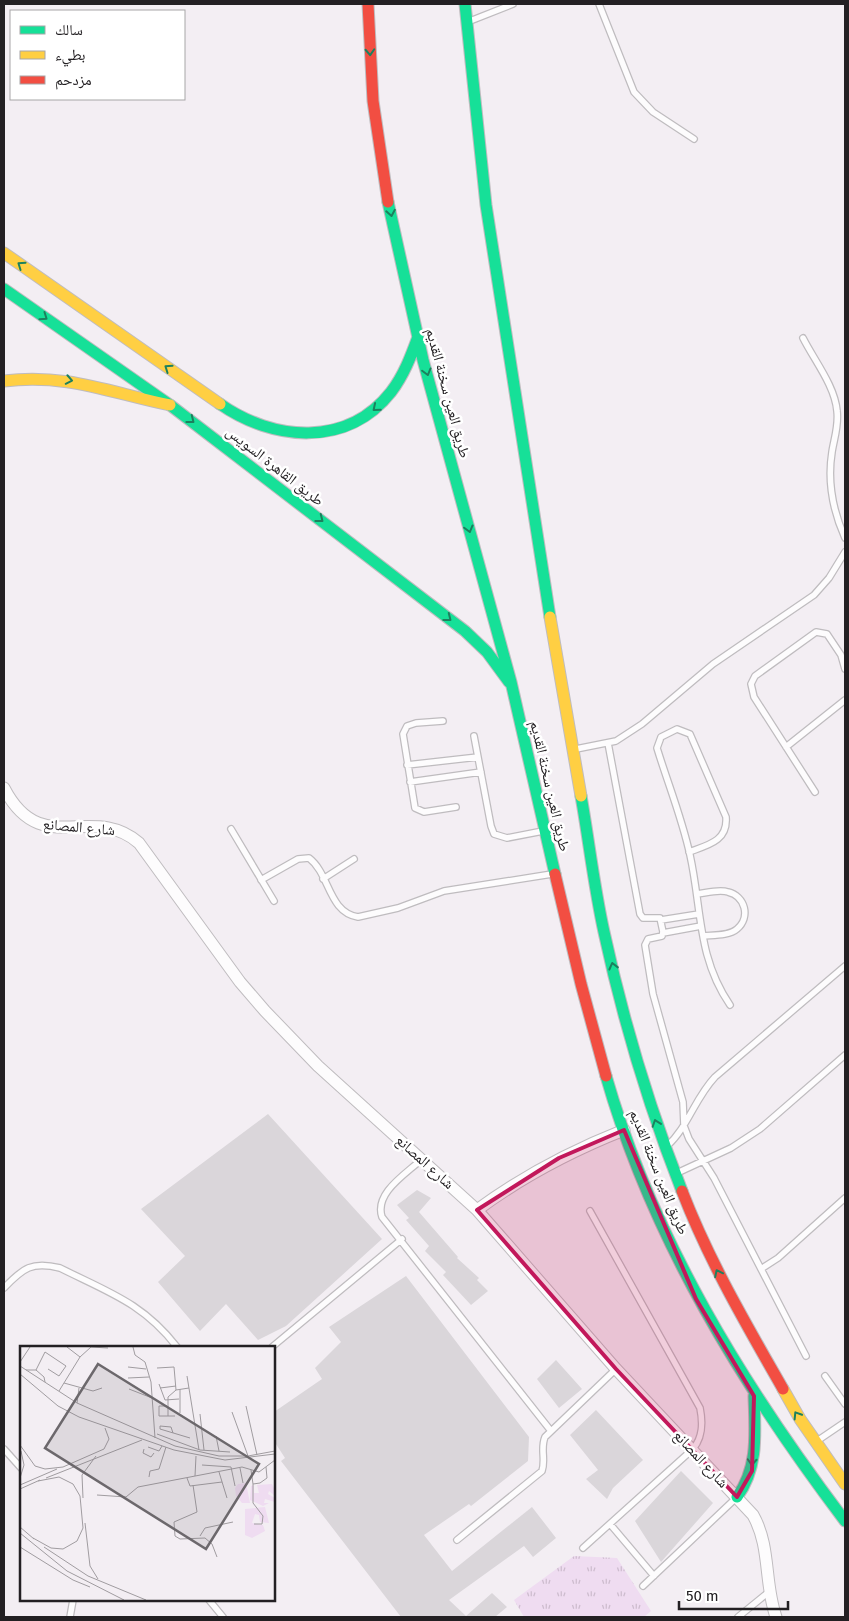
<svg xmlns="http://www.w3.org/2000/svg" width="849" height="1621" font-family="'Fira Sans','Noto Naskh Arabic',sans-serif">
  <defs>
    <pattern id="grass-tufts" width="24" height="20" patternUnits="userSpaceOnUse" patternTransform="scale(1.25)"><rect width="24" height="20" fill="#efdcf1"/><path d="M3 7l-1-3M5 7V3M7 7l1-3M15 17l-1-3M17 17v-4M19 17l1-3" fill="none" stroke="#cdbcce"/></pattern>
  </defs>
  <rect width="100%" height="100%" fill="#f3eef3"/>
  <path fill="url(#grass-tufts)" d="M574,1556l43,2 34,53 -7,6h-120l-10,-17z"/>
  <path fill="#dad6da" d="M268,1114l114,125 -96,87 -28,14 -32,-36 -26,27 -42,-49 27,-26 -44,-47z
    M417,1190l14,8 -12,14 39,45 -1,1 22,20 -2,2 11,11 -17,14 -28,-30 3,-3 -21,-21 4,-5 -23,-26 3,-2 -12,-13z
    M406,1276l123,161 -1,24 -57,45 -2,-2 -45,31 28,36 80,-64 24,31 -23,19 -9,-11 -75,54 17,16 26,-23 15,14 -12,10h-94l-120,-156 4,-3 -11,-17v-29l48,-33 -7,-11 26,-26 -12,-15z
    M556,1360l26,29 -23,19 -22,-29z
    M596,1410l47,50 -30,28 -6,11 -21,-20 12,-9 -28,-35z
    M681,1471l32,32 -52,59 -26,-41z"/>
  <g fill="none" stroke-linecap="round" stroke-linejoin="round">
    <defs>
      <path id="lane" d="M599,4l35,88 19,20 41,27
        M470,21l43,-17
        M803,338c11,22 32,48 34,73 2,14 -3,28 -5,41 -5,31 1,59 13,86
        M443,721l-27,2 -9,3 -4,8 12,74 9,4 32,-5
        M474,736l17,90 3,8 13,4 36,-7
        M608,743l32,171 3,4h17l3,14 -1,4 -14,3 -3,6 8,49 30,108 1,24 5,13 25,39 92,178
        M786,747l59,-47
        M576,749l40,-8 26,-17 71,-60 101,-69 15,-17 16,-26
        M407,765l71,-8
        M410,782l71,-10
        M815,792l-61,-95 -3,-13 4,-8 61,-44 11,2 14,21 4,14
        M231,829l43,72
        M689,852c19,-7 39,-11 37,-35l-36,-83 -13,-5 -16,8 -4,11c11,36 25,70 33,107 12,54 7,102 40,150
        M323,879l31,-20
        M261,880l37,-21 11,-1c21,16 19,54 49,59l40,-9 46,-17 108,-17
        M697,894c9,-1 22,-5 31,-2 17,4 23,25 9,37 -8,7 -24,6 -34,7
        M661,920l38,-6
        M663,933l38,-7
        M667,1146c21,-19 28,-48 48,-69l130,-111
        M422,1159c-16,15 -48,34 -40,58l169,214
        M677,1173l54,-25 29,-19 85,-74
        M761,1269l17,-11 67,-60
        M4,1288c19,-20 28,-27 56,-20 48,24 83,35 117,79
        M272,1347l130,-108
        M825,1376l20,28
        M817,1441l28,-19
        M4,1449l17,19
        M610,1524l44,52
        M457,1540l85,-69c4,-12 -2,-22 3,-34l71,-68
        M583,1548l110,-99c10,-12 10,-26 7,-41l-110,-197
        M643,1586l92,-87
        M209,1600l14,17
        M70,1617l3,-17
        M738,1617l32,-26"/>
      <path id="street" d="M4,788c37,72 88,14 135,55l101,139 25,29 53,55 159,144 139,159 137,146c18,32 11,68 23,102
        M477,1210c46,-34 94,-59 147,-80"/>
      <path id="fast" d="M465,4l21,201 64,412
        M388,202l35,158 88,322 44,192
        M4,289l166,116 295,226 22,21 22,30
        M220,404c53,37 127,44 171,-12 13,-17 20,-36 27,-55
        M581,796c8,45 13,91 23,136 19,88 45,175 78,259
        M606,1076c47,164 137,310 239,445
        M737,1497c22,-30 18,-65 17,-101"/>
      <path id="slow" d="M4,253l216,151
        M4,381c62,-8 107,12 166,24
        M550,617l31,179
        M783,1389l17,30 45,65"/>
      <path id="jam" d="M368,4l5,97 15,101
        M555,874l26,110 25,92
        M682,1191c27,70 64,133 101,198"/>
    </defs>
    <use href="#lane" stroke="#bfbcbf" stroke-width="8"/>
    <use href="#street" stroke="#bfbcbf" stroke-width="13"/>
    <use href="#fast" stroke="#bfbcbf" stroke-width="13"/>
    <use href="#slow" stroke="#bfbcbf" stroke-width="13"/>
    <use href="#jam" stroke="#bfbcbf" stroke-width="13"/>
    <use href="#lane" stroke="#fdfcfd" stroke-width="5.5"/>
    <use href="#street" stroke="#fdfcfd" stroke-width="11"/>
    <use href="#fast" stroke="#16e098" stroke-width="11"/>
    <use href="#slow" stroke="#ffcf43" stroke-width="11"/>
    <use href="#jam" stroke="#f24e42" stroke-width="11"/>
  </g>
  <defs><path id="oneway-chevron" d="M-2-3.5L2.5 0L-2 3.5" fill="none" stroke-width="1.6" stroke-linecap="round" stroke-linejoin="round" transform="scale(1.25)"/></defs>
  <g stroke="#1c805e">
    <use href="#oneway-chevron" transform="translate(370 52) rotate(87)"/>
    <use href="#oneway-chevron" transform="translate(391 213) rotate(80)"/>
    <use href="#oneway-chevron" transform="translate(21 265) rotate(-145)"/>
    <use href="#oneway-chevron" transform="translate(44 317) rotate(35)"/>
    <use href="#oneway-chevron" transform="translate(168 368) rotate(-145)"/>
    <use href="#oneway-chevron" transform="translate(427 372) rotate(75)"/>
    <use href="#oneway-chevron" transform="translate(69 380) rotate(11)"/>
    <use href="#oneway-chevron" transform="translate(376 408) rotate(140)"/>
    <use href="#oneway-chevron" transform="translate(191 420) rotate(38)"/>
    <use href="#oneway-chevron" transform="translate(320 519) rotate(38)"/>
    <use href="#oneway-chevron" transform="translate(469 529) rotate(75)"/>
    <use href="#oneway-chevron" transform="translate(448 618) rotate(38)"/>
    <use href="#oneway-chevron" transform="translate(613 966) rotate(-104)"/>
    <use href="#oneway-chevron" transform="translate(656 1123) rotate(-109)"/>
    <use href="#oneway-chevron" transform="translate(718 1273) rotate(-116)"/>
    <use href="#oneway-chevron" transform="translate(797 1415) rotate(-122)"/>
    <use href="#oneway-chevron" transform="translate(752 1462) rotate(93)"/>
  </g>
  <path fill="#c2185b" fill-opacity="0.2" stroke="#c2185b" stroke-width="4" stroke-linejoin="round" d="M624,1130l72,169 58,97 -2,75 -15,26 -121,-128 -139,-159 82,-52z"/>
  <g text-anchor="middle" stroke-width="5" stroke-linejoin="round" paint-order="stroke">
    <g font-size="15" fill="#232023" stroke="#fff">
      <text transform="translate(448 393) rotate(75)" y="5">طريق العين سخنة القديم</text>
      <text transform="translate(275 466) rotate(38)" y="5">طريق القاهرة السويس</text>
      <text transform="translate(550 786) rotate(77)" y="5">طريق العين سخنة القديم</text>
      <text transform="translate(79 827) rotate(5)" y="5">شارع المصانع</text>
      <text transform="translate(425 1162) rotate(42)" y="5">شارع المصانع</text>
      <text transform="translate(659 1172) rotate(68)" y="5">طريق العين سخنة القديم</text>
      <text transform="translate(701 1459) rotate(47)" y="5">شارع المصانع</text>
    </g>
  </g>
  <g transform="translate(20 1346)">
    <rect width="255" height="255" fill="#f3eef3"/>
    <path d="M226,137l4,20h-8l-6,-7 -1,-8 3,-4zM252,138l3,6v6l-6,-5 -1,3 7,4v4l-10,-3 -1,4h5l-6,3 -13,-6 1,-14 3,-1v8h5l-2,-8zM245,161l4,16 -9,-1 -1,-7 -4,-1 -3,9 11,2 2,6 -13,7 -7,-3v-26z" fill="#efdcf1"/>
    <path fill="none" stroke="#a09ca0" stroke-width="1" d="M113,1l2,8 10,7 6,20 4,56M60,11l11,-10 17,1M0,16l10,-15M0,20l57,37 98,43 44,10h29l27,-5M108,21l18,2M137,22l17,-1 2,23M6,24h10l8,7 1,5M16,24l9,-18 21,14 -7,10 -11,-7M0,28l38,32 21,11 95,33 51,10 50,-6M167,30l12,74M108,32l21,-1M44,37l29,8 9,-3M139,38l6,16 14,-1M140,42l16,-2M109,43l23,9M160,43v24M39,45l21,-34 -13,-10M57,57l2,-15M147,60h-8v10h16M226,60l11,49M212,66l16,44M180,68l4,36M148,70v-19l8,-7 13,-2M153,87l-2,-6 -11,-1v3l30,9M137,88l43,16 30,2M196,90l3,15M0,99l15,21 10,3 18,-2M128,101l11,4 3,-5M124,103l-1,4 8,4 3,-4M182,119l29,2 4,19M43,121l41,-18 5,-10 -4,-11M220,122l3,15M231,124l2,14 7,-1 7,-5 -1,-11M199,126l8,26M175,130l1,-20M129,131l1,-6 9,-2 7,-22M0,132l4,-13 -3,-14M26,132l96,-38M167,132l3,8 32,-4M233,138v19l10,13 -1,8h-8M0,139l37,-16M173,139l4,27 -23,10 1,14 5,3 25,-1 7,6 5,13M0,143l20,-9M77,149l29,2 12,-10 104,-20 17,5 16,-12M63,152l-1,-23 14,-19M65,177l5,43 8,13M0,181l14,12M0,187l47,38 57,29M180,190l5,-8 28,-6M13,192l18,10 12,1 14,-8 6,-13 -3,-32 -7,-12 -14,-7 -21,4M0,201l53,33 17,7M24,201l44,29 58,24"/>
    <path fill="#6c686c" fill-opacity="0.15" stroke="#6c686c" stroke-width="2.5" d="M78,18l161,100 -53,85 -161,-101z"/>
    <rect width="255" height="255" fill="none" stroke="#232023" stroke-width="2.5"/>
  </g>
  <rect width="849" height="1621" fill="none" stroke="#232023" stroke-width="10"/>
  <rect x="10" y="10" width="175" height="90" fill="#ffffff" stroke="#a7a6a7"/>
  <rect x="20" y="26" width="25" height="8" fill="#16e098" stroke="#a7a6a7"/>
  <text x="55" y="35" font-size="15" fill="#232023">سالك</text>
  <rect x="20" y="51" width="25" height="8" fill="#ffcf43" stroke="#a7a6a7"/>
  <text x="55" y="60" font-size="15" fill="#232023">بطيء</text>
  <rect x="20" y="76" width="25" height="8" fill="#f24e42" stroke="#a7a6a7"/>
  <text x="55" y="85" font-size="15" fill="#232023">مزدحم</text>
  <path d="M679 1601v8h109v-8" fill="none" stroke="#232023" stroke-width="2.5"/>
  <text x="686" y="1601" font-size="15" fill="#232023" stroke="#ffffff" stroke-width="4" paint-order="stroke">50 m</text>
</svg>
